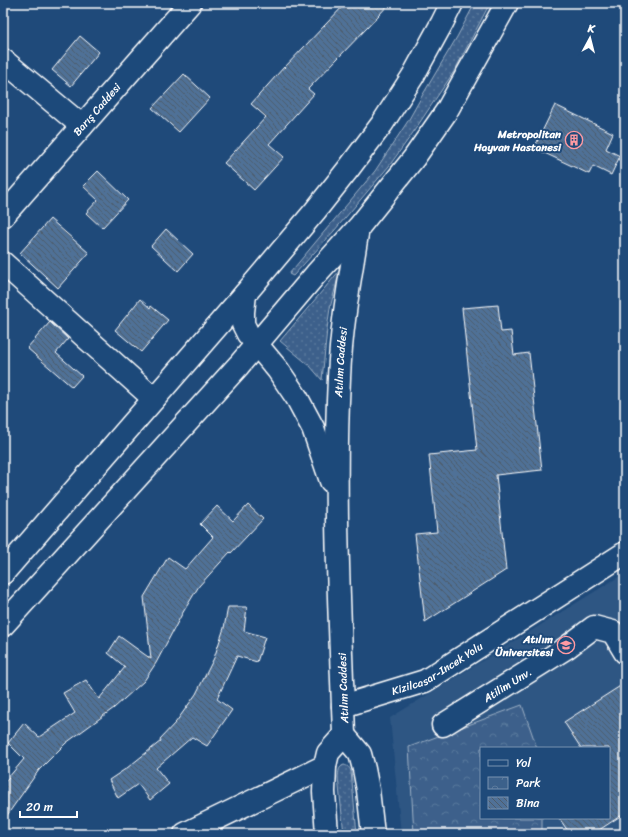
<svg xmlns="http://www.w3.org/2000/svg" width="628" height="837" font-family="Sriracha,sans-serif">
  <defs>
    <pattern id="grass-dots" width="8" height="8" patternUnits="userSpaceOnUse"><rect width="8" height="8" fill="#3c618b"/><path d="M2 2h.1M6 6h.1" fill="none" stroke="#59799c" stroke-width="1.8" stroke-linecap="round"/></pattern>
    <pattern id="park-crowns" width="20" height="18" patternUnits="userSpaceOnUse"><rect width="20" height="18" fill="#3c618b"/><path d="M2 6a3 3 0 1 1 6 0M12 15a3 3 0 1 1 6 0" fill="none" stroke="#59799c"/></pattern>
    <pattern id="building-back-hatch" width="6" height="6" patternUnits="userSpaceOnUse"><rect width="6" height="6" fill="#507197"/><path d="M-1 5l2 2M0 0l6 6M5-1l2 2" fill="none" stroke="#4e5b6a"/></pattern>
  </defs>
  <rect width="100%" height="100%" fill="#1f4a7a"/>
  <filter id="ink" filterUnits="userSpaceOnUse"><feTurbulence type="fractalNoise" baseFrequency=".025" numOctaves="2"/><feDisplacementMap in="SourceGraphic" scale="8" xChannelSelector="R" yChannelSelector="G"/><feConvolveMatrix kernelMatrix="1 2 1 2 8 2 1 2 1" color-interpolation-filters="sRGB"/></filter>
  <g filter="url(#ink)">
    <path fill="#2e5683" fill-rule="evenodd" d="M625,573v261h-224l-11,-116zM481,748h128v70h-128z"/>
    <path fill="url(#grass-dots)" stroke="#9eb0c5" d="M475,3h15l-35,67 -45,67 -21,29 -55,65 -41,45 -4,-2 86,-103 33,-50 14,-25 35,-59z
      M340,270l-10,38 -3,21 -5,51 -12,-14 -30,-25z
      M344,765c4,1 5,2 7,6l6,63h-13l-6,-57c1,-5 0,-10 6,-12z"/>
    <path fill="url(#park-crowns)" stroke="#9eb0c5" d="M522,705l15,43h-56v70h61v16h-128l-5,-87z"/>
    <path fill="url(#building-back-hatch)" stroke="#fff" d="M346,3h44l-23,25 -59,61 6,5 -45,50 15,13 -30,33 -30,-27 42,-46 -15,-13 33,-37v1z
      M80,36l19,16 -28,34 -19,-16z
      M184,74l26,24 -31,34 -27,-24z
      M555,105l58,28 -7,16 14,7 -9,19 -18,-9 -4,8 -55,-26z
      M98,171l30,29 -26,28 -16,-15 12,-13 -15,-14z
      M50,219l39,34 -31,35 -38,-35z
      M166,229l27,25 -15,17 -27,-25z
      M140,299l10,9 1,-2 17,14 -27,32 -26,-22z
      M498,305l3,27 10,-1 3,24 15,-2 13,117 -46,5 10,95 -81,52 -10,-88 22,-2 -8,-77 48,-5 -15,-142z
      M50,322l18,17 -12,14 26,23 -10,11 -45,-39z
      M248,505l15,14 -32,34 -1,-1 -31,34 -17,28 -26,49 -12,18 -30,27 -48,35 -27,27 -36,51v-37l21,-25 -16,-16 16,-20 15,14 36,-24 -12,-20 23,-13 13,19 26,-32 -17,-14 11,-17 32,23 -7,-62 24,-40 17,12 28,-32 -13,-13 17,-18 16,15z
      M228,607h19l-3,24 21,6 -8,25 -20,-6 -20,43 15,11 -25,36 -15,-9 -36,31 13,16 -19,16 -12,-16 -20,14 -9,-18 18,-12 34,-27 -1,-2 16,-17 20,-28 18,-36 10,-30z
      M625,683v130l-32,21h-23l-11,-16h50v-70h-28l-17,-26z"/>
    <g fill="none" stroke-linecap="round" stroke-linejoin="round">
      <defs>
        <g id="street">
          <path d="M3,60l79,66"/>
          <path id="s1" d="M3,216l187,-213"/>
          <path d="M3,263l151,136"/>
          <path id="s2" d="M343,706l82,-25 200,-128"/>
          <path id="s3" d="M443,725l123,-77 28,-21 19,5 12,20"/>
          <path d="M185,834l140,-68"/>
        </g>
        <g id="secondary">
          <path d="M245,294l-2,18v12l5,10 30,36 19,28 16,30 18,53"/>
          <path id="s4" d="M344,735c-4,-119 -11,-238 -5,-357 2,-51 11,-100 19,-150"/>
          <path d="M344,735l16,19 4,15 4,21 5,44"/>
          <path d="M327,834l-3,-42 1,-26 3,-13 16,-18"/>
        </g>
        <path id="primary" d="M3,573l242,-279 70,-83 34,-43 33,-44 31,-48 29,-53 10,-20
          M3,625l236,-260 77,-91 42,-46 56,-70 32,-46 61,-109"/>
      </defs>
      <use href="#street" stroke="#fff" stroke-width="25"/>
      <use href="#secondary" stroke="#fff" stroke-width="25"/>
      <use href="#primary" stroke="#fff" stroke-width="25"/>
      <use href="#street" stroke="#1f4a7a" stroke-width="22"/>
      <use href="#secondary" stroke="#1f4a7a" stroke-width="22"/>
      <use href="#primary" stroke="#1f4a7a" stroke-width="22"/>
    </g>
  </g>
  <defs>
    <symbol id="building-ring" viewBox="-11 -11 22 22"><circle r="9.5" fill="#1f4a7a" stroke="#ff9aa2" stroke-width="1.5"/><path d="M-4-6H4V6H1V3H-1V6H-4ZM-2.5-4.3h1.7v1.8h-1.7ZM.8-4.3h1.7v1.8H.8ZM-2.5-1h1.7V.8h-1.7ZM.8-1h1.7V.8H.8Z" fill="#ff9aa2"/></symbol>
    <symbol id="university-ring" viewBox="-11 -11 22 22"><circle r="9.5" fill="#1f4a7a" stroke="#ff9aa2" stroke-width="1.5"/><path d="M0-5L7-2L0 1L-7-2ZM-4 1L0 2.5L4 1V4Q0 6-4 4Z" fill="#ff9aa2"/></symbol>
  </defs>
  <g fill-rule="evenodd">
    <use href="#building-ring" x="564" y="130" width="20" height="20"/>
    <use href="#university-ring" x="556" y="635" width="20" height="20"/>
  </g>
  <g text-anchor="middle" stroke-width="4" stroke-linejoin="round" paint-order="stroke">
    <g font-size="11" fill="#fff" stroke="#1f4a7a">
      <text dy="4" stroke="none"><textPath href="#s1" startOffset="142">Barış Caddesi</textPath></text>
      <text dy="4" stroke="none"><textPath href="#s4" startOffset="373">Atılım Caddesi</textPath></text>
      <text dy="4" stroke="none"><textPath href="#s2" startOffset="102">Kizilcasar-Incek Yolu</textPath></text>
      <text dy="4" stroke="none"><textPath href="#s3" startOffset="76">Atilim Unv.</textPath></text>
      <text transform="translate(343 688) rotate(-92)" y="4">Atılım Caddesi</text>
    </g>
    <g font-size="11" font-weight="bold" fill="#fff" stroke="#1f4a7a" text-anchor="end">
      <text x="561" y="138">Metropolitan<tspan x="561" dy="13">Hayvan Hastanesi</tspan></text>
      <text x="553" y="643">Atılım<tspan x="553" dy="13">Üniversitesi</tspan></text>
    </g>
  </g>
  <rect width="628" height="837" fill="none" stroke="#1f4a7a" stroke-width="16"/>
  <rect x="8" y="8" width="612" height="821" fill="none" stroke="#fff" stroke-width="1.5" filter="url(#ink)"/>
  <rect x="480" y="747" width="130" height="72" fill="#1f4a7a" stroke="#7992af"/>
  <rect x="488" y="760" width="20" height="6" fill="#1f4a7a" stroke="#7992af"/>
  <text x="516" y="767" font-size="12" fill="#ffffff">Yol</text>
  <rect x="488" y="777" width="20" height="12" fill="url(#park-crowns)" stroke="#7992af"/>
  <text x="516" y="787" font-size="12" fill="#ffffff">Park</text>
  <rect x="488" y="797" width="20" height="12" fill="url(#building-back-hatch)" stroke="#7992af"/>
  <text x="516" y="807" font-size="12" fill="#ffffff">Bina</text>
  <g transform="translate(590 38) rotate(7)" stroke="#1f4a7a" stroke-width="3" paint-order="stroke">
  <path d="M0-3L7 15L0 10L-7 15Z" fill="#ffffff"/>
  <text y="-6" font-size="11" font-weight="bold" text-anchor="middle" fill="#ffffff">K</text>
  </g>
  <path d="M20 811v6h57v-6" fill="none" stroke="#ffffff" stroke-width="2"/>
  <text x="26" y="811" font-size="12" fill="#ffffff" stroke="#1f4a7a" stroke-width="3" paint-order="stroke">20 m</text>
</svg>
